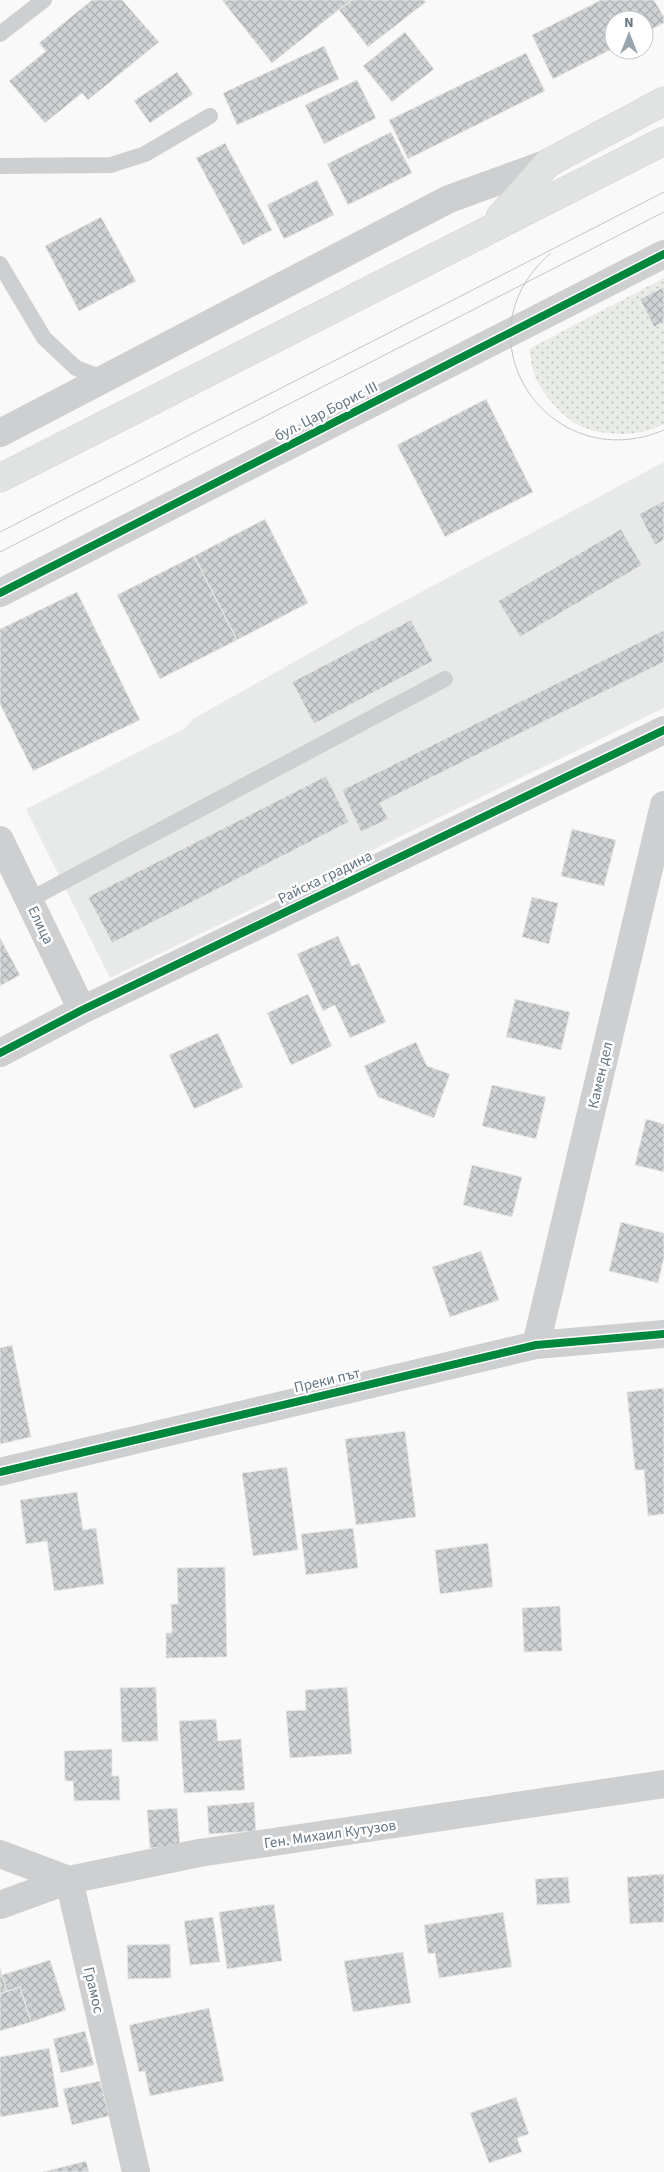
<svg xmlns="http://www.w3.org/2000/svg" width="664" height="2172" font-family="'Source Sans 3',sans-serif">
  <defs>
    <pattern id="grass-dots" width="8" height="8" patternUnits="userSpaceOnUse" patternTransform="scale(1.25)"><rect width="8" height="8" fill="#e8ebe6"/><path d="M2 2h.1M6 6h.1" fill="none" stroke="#c0c3c0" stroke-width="1.8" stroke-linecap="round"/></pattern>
    <pattern id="building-cross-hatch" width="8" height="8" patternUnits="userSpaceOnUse" patternTransform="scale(1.25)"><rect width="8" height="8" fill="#d0d2d3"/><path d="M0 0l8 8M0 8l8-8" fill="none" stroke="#acafb1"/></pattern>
  </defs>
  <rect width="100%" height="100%" fill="#f9f9f9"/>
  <path fill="#e8e9e9" d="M664,462v246l-554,270 -84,-169 158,-80 9,-10 161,-91z"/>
  <path fill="url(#grass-dots)" d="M664,278v146c-23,13 -62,13 -86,1 -16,-9 -34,-30 -42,-46 -4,-9 -5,-21 -7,-30z"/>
  <path fill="url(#building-cross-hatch)" stroke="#e8e8e8" d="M92,0h30l37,42 -71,58 -6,-7 -37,30 -36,-42 37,-30 -7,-8z
    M222,0h129l-79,63z
    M352,0h72l2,2 -58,45 -29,-37z
    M601,0h53l10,17v6l-20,10v-13h-30v28l-61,31 -21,-44z
    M405,32l29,37 -42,33 -29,-36z
    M324,46l15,33 -102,46 -14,-32z
    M526,53l19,38 -137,68 -19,-39z
    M177,72l16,22 -43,29 -16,-22z
    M357,80l19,38 -52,26 -19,-39z
    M391,132l21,41 -64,32 -21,-41z
    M225,143l47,87 -29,15 -47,-87z
    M317,180l17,35 -50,24 -17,-34z
    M101,217l35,64 -57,30 -34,-65z
    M664,287v35l-10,5 -14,-28z
    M486,399l47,93 -88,45 -48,-92z
    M664,501v39l-9,5 -16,-31z
    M265,519l43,84 -71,37 -43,-84z
    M621,529l21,36 -122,72 -22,-36z
    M194,556l43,84 -77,39 -43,-84z
    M77,592l63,128 -107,51 -33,-67v-75z
    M411,620l22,41 -119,63 -22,-42z
    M664,630v32l-284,141 8,16 -27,13 -19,-42z
    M326,776l23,46 -237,121 -24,-46z
    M572,829l44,11 -12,46 -43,-10z
    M532,897l26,6 -9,41 -27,-7z
    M338,936l14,30 7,-3 27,59 -36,16 -15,-33 -12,6 -26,-57z
    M0,938l20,37 -20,11z
    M308,994l24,52 -41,19 -24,-52z
    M515,999l55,13 -9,38 -55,-13z
    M218,1033l25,54 -49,22 -25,-54z
    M416,1042l11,24 23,8 -16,44 -56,-21 -14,-31z
    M492,1085l54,12 -10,42 -54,-13z
    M646,1119l18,5v48l-29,-7z
    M472,1165l50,12 -10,40 -49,-12z
    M621,1222l43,11v25l-6,25 -49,-12z
    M481,1251l18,49 -49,17 -18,-50z
    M12,1345l19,92 -31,7v-96z
    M664,1388v126l-16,2 -4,-46h-9l-8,-78z
    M405,1431l11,86 -60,8 -11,-86z
    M287,1467l11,83 -45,6 -11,-83z
    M77,1492l6,38 13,-2 8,56 -50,7 -7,-50 -21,3 -6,-44z
    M353,1528l5,40 -52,7 -5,-41z
    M488,1543l5,44 -53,7 -5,-44z
    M225,1567l2,90 -61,1v-25h6l-1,-29h7l-1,-36z
    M560,1606l2,45 -38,1 -2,-44z
    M156,1687l2,54 -36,1 -2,-54z
    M347,1687l5,67 -62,4 -4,-47 20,-1 -1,-20z
    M216,1719l2,22 23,-2 4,51 -61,3 -5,-72z
    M112,1749v27h7l1,24 -46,1 -1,-20h-8l-1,-30z
    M254,1802l2,29 -47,3 -2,-28z
    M177,1808l3,38 -30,2 -3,-38z
    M664,1874v48l-34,2 -3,-47z
    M568,1877l2,26 -33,2 -2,-26z
    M274,1904l8,57 -55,8 -8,-57z
    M503,1912l9,55 -73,11 -4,-25 -7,1 -4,-29z
    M213,1917l7,45 -30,3 -6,-44z
    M170,1944l1,34 -43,1 -1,-34z
    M403,1952l8,51 -58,9 -9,-51z
    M50,1960l16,50 -35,12 -11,-35 -13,4 -5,-16z
    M0,1968l7,23 -7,3z
    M20,1987l11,35 -31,9v-37z
    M209,2008l15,73 -74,15 -5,-25 -6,1 -10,-47z
    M85,2031l9,34 -33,8 -8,-34z
    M49,2048l10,59 -59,10v-60z
    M100,2081l9,35 -37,9 -9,-36z
    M516,2097l13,37 -12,4 5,14 -33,11 -19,-50z
    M86,2161l3,11h-46z"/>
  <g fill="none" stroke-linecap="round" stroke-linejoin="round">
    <defs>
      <path id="primary" d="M500,217l48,-54 116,-62
        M0,478l664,-337"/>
    </defs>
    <use href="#primary" stroke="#d5d6d7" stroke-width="29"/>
    <path stroke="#cecfd0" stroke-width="16" d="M0,34l44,-34
      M0,166l111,-1 34,-11 65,-38
      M0,264l44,74 32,30 29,11
      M29,900l416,-221"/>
    <path stroke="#cecfd0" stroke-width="28" d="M0,433l449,-234 99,-36
      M0,593l664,-339
      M0,840l82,170
      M0,1053l82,-43 582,-280
      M536,1345l128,-540
      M0,1472l536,-127 128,-11
      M0,1854l69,26 67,292
      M0,1905l69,-25 130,-27 465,-69"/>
    <use href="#primary" stroke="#e1e2e2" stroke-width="28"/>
    <path stroke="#c3c5c6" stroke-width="1" d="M551,253c-98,83 -2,226 113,177
      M0,532l664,-340
      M0,552l664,-340"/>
    <defs>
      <path id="cycleway" d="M0,593l664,-339
        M0,1053l82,-43 582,-280
        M0,1472l536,-127 128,-11"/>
    </defs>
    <use href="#cycleway" stroke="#fff" stroke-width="11"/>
    <use href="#cycleway" stroke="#00873e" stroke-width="8"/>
  </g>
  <g text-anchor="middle" stroke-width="5" stroke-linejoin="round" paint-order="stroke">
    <g font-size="15" fill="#657683" stroke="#fff">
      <text transform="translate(326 411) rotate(-27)" y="5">бул. Цар Борис III</text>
      <text transform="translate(325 877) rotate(-26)" y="5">Райска градина</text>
      <text transform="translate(41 925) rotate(64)" y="5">Елица</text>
      <text transform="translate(600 1075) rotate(-77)" y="5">Камен дел</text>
      <text transform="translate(327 1380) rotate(-13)" y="5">Преки път</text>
      <text transform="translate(330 1834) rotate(-8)" y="5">Ген. Михаил Кутузов</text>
      <text transform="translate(94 1990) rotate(77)" y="5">Грамос</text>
    </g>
  </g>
  <g transform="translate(629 35)"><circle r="24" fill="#ffffff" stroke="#c1c8cd"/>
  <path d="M0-4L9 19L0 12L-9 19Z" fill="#99a4ac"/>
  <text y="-8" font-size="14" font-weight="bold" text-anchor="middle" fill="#657683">N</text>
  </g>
</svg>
